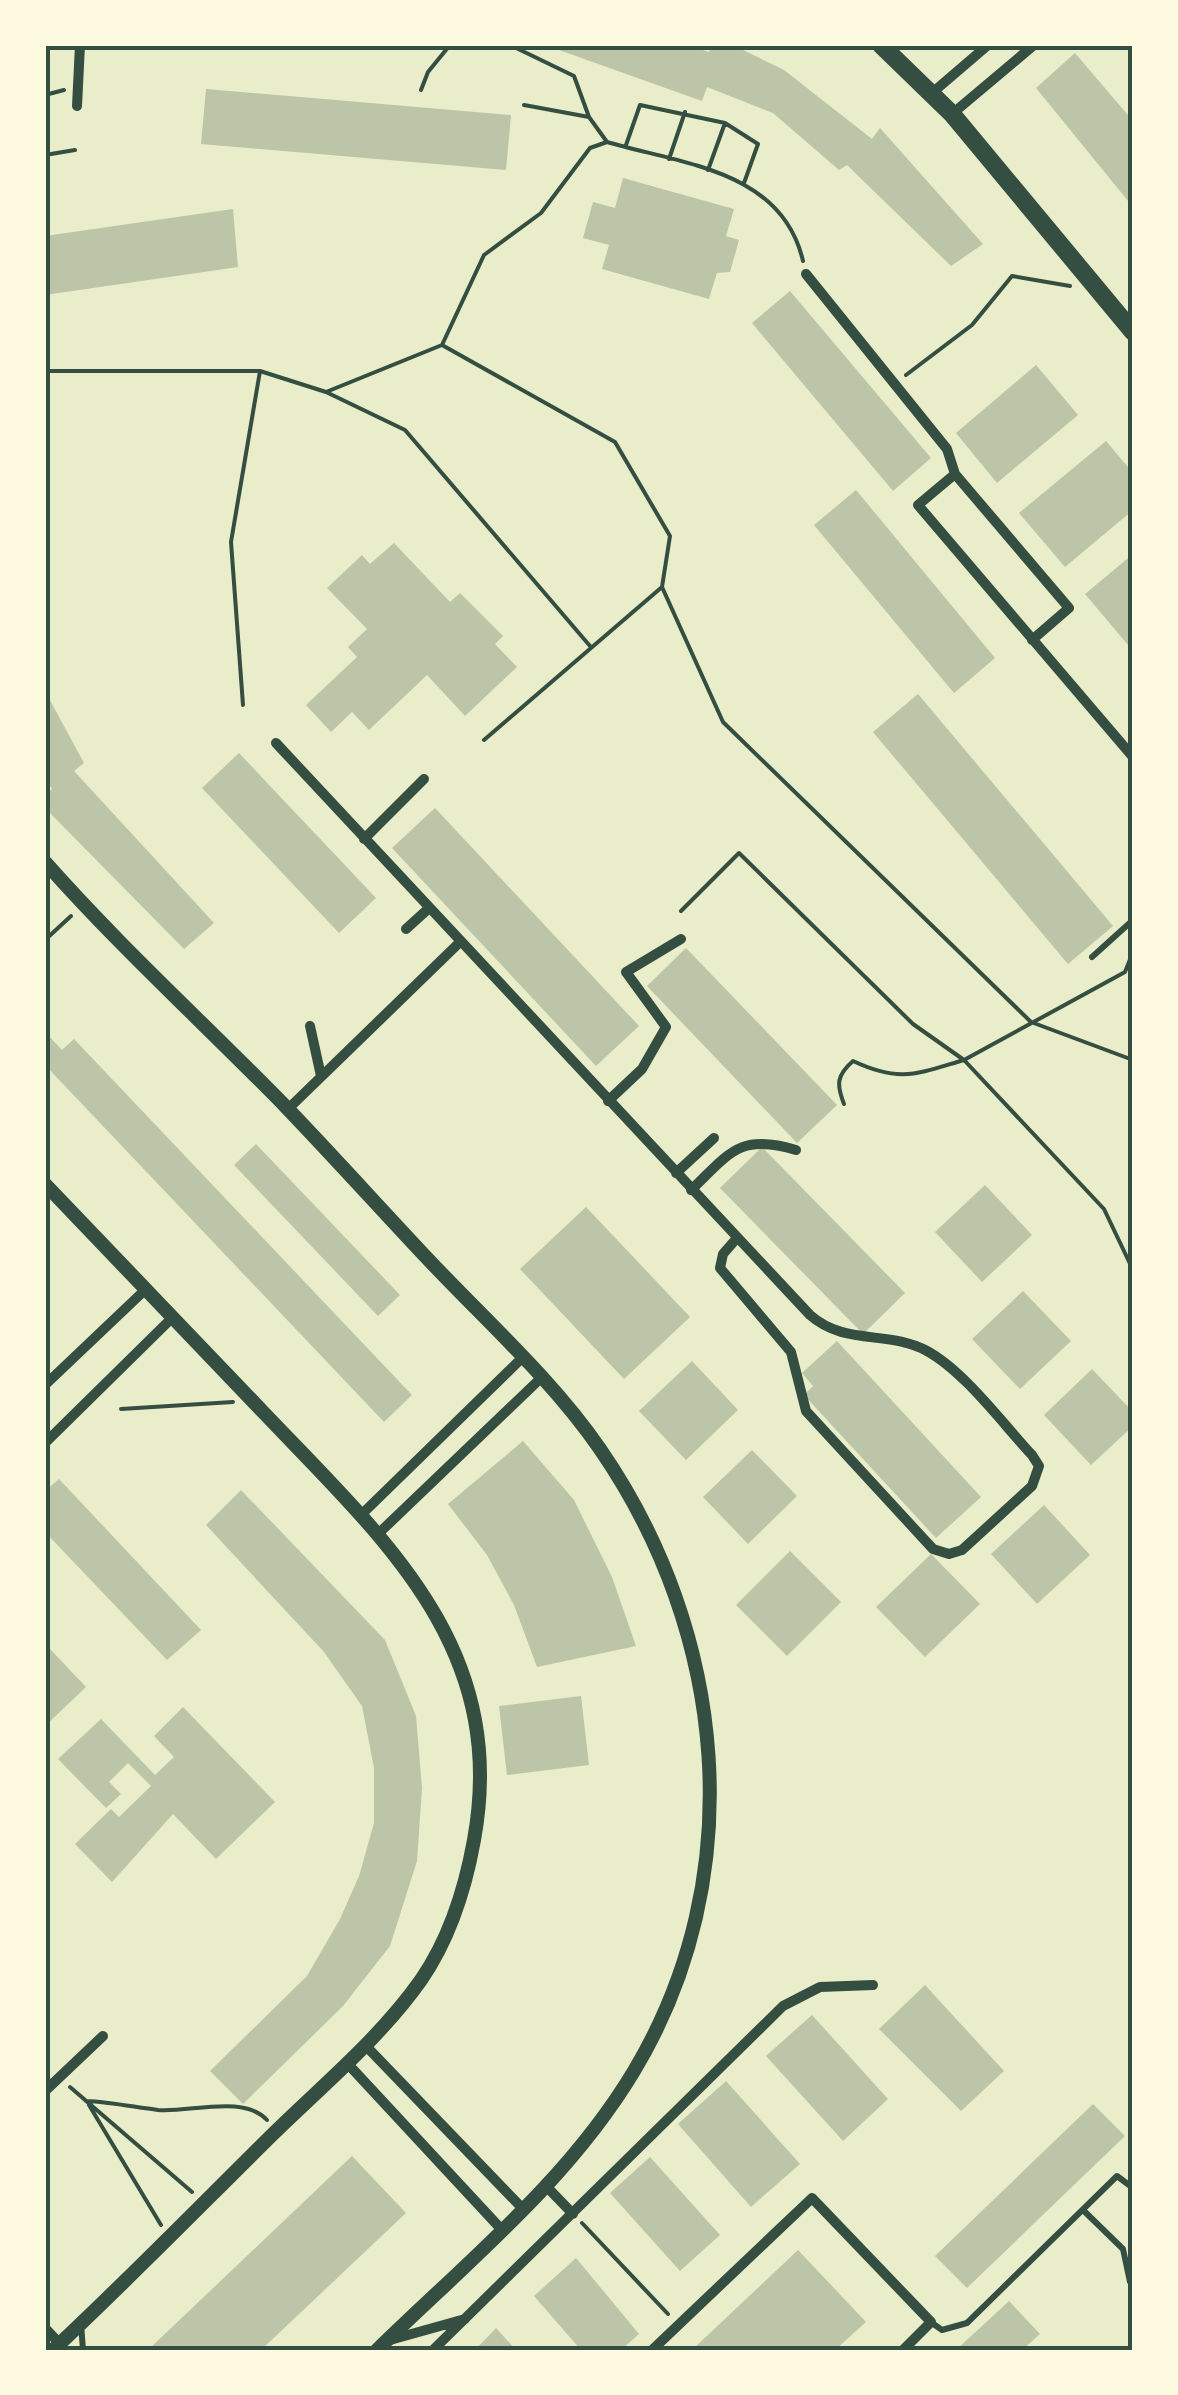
<svg xmlns="http://www.w3.org/2000/svg" width="1178" height="2395" font-family="'Exo 2',sans-serif">
  <rect width="100%" height="100%" fill="#e9edc9"/>
  <path fill="#bcc5a7" d="M545,45h143l21,7 2,-7h22l51,25 88,69 8,-11 103,116 -32,22 -104,-101 -8,5 -66,-57 -66,-26 -5,14z
    M1075,53l58,68v86l-97,-119z
    M206,89l305,26 -5,55 -305,-26z
    M623,178l111,31 -8,27 13,4 -9,32 -13,1 -8,26 -107,-30 7,-24 -26,-7 10,-36 22,6z
    M233,209l5,58 -193,28v-59z
    M790,291l141,167 -38,33 -141,-168z
    M1036,365l42,50 -81,68 -41,-50z
    M1106,441l27,32v37l-68,57 -46,-54z
    M856,490l139,168 -41,35 -140,-168z
    M394,543l56,59 10,-9 43,43 -8,8 22,23 -52,49 -38,-41 -58,55 -17,-18 -21,20 -25,-27 51,-48 -9,-10 19,-18 -40,-41 35,-33 8,9z
    M1133,554v97l-48,-57z
    M45,691l39,72 -10,8 140,152 -30,26 -139,-141v-14l7,-5 -7,-12z
    M918,694l195,232 -45,38 -195,-232z
    M239,753l137,145 -37,35 -137,-145z
    M435,808l204,218 -43,40 -204,-218z
    M686,948l151,157 -40,38 -150,-157z
    M45,1032l17,18 12,-11 338,356 -28,27 -339,-357z
    M256,1144l144,151 -22,21 -144,-151z
    M762,1147l143,146 -42,41 -143,-146z
    M985,1185l47,50 -50,47 -47,-50z
    M586,1207l104,110 -66,62 -104,-110z
    M1023,1291l48,50 -51,48 -48,-50z
    M837,1341l144,156 -45,41 -132,-143 9,-9 -11,-13z
    M692,1361l46,49 -52,50 -47,-49z
    M1092,1369l41,43v14l-42,39 -47,-50z
    M523,1441l51,59 38,77 24,69 -99,21 -23,-62 -27,-50 -39,-51z
    M752,1450l45,46 -49,48 -45,-47z
    M59,1479l142,151 -34,30 -122,-128v-41z
    M241,1490l144,150 31,76 6,72 -5,73 -27,85 -47,60 -100,98 -33,-33 97,-95 33,-57 19,-43 15,-53v-55l-12,-62 -38,-54 -118,-127z
    M1044,1505l46,50 -53,49 -46,-50z
    M790,1551l51,51 -54,54 -51,-51z
    M931,1554l49,50 -55,53 -49,-50z
    M49,1648l37,39 -41,39v-74z
    M581,1696l8,69 -82,10 -8,-69z
    M183,1707l92,95 -59,57 -43,-45 -61,68 -37,-38 36,-35 8,8 32,-31 -23,-23 -19,19 12,12 -15,14 -48,-49 43,-40 54,56 19,-18 -20,-21z
    M925,1985l79,86 -43,40 -82,-82z
    M812,2015l76,84 -45,42 -77,-85z
    M726,2081l74,83 -49,43 -73,-83z
    M1093,2104l32,32 -158,152 -32,-32z
    M352,2156l54,57 -145,137h-113z
    M650,2157l70,78 -40,36 -70,-78z
    M798,2250l68,72 -31,28h-143z
    M576,2258l63,76 -18,16h-40l-47,-54z
    M1009,2301l31,33 -18,16h-66z
    M496,2328l20,22h-41z"/>
  <g fill="none" stroke-linecap="round" stroke-linejoin="round">
    <path stroke="#344e41" stroke-width="4" d="M510,45l64,31 15,41
      M421,90l7,-18 22,-27
      M45,95l19,-5
      M524,105l65,12 18,25
      M626,145l14,-40 85,18 33,21 -14,39
      M45,155l30,-5
      M669,159l16,-47
      M708,170l17,-47
      M442,345l173,97 55,94 -8,51 61,135 308,300 102,38
      M45,371h215l66,21 79,38 185,216
      M906,375l66,-50 40,-49 58,10
      M326,392l116,-47 42,-90 57,-42 49,-65 17,-6c75,22 175,28 196,119
      M243,705l-12,-163 29,-171
      M484,740l178,-153
      M681,911l58,-58 174,171 51,36
      M45,940l26,-24
      M1133,952l-8,20 -161,88 140,149 29,61
      M844,1104c-8,-20 -7,-29 9,-43 47,22 63,13 111,-1
      M121,1409l112,-7
      M70,2087l122,105
      M86,2101c24,1 48,6 72,9 31,3 85,-16 109,10
      M89,2105l72,120
      M582,2223l86,91"/>
    <path stroke="#344e41" stroke-width="6" d="M1092,957l41,-37
      M1083,2210l40,39 7,33
      M932,2323l10,7 25,-7 150,-147 16,12
      M81,2324l2,26"/>
    <path stroke="#344e41" stroke-width="10" d="M932,93l56,-48
      M77,106l3,-61
      M952,114l82,-69
      M806,274l141,175 8,25
      M1032,640l37,-32 -114,-134 -37,31 215,252
      M276,743l534,572c35,31 79,15 117,36 37,20 76,73 105,104l7,11 -7,20 -70,64 -13,4 -16,-5 -127,-138 -15,-59 -71,-84 3,-14 14,-16
      M364,839l60,-60
      M406,929l22,-20
      M310,1026l11,50
      M608,1101l34,-32 24,-42 -40,-55 55,-33
      M288,1109l171,-166
      M676,1173l38,-35
      M691,1190c39,-37 48,-57 105,-40
      M45,1385l101,-96
      M45,1443l128,-126
      M361,1515l161,-157
      M378,1534l163,-156
      M365,2045l159,165
      M347,2063l155,167
      M45,2091l58,-55
      M547,2187l26,27
      M45,2328l15,16
      M390,2340l75,-21
      M433,2350l350,-344 37,-19 53,-2
      M652,2350l160,-152 119,124 -28,28"/>
    <path stroke="#344e41" stroke-width="14" d="M45,862c76,86 161,163 241,245 47,49 93,100 139,149 59,63 126,122 175,193 127,184 151,427 34,622 -66,110 -166,190 -257,279
      M45,1184c73,77 147,153 220,230 120,126 244,234 209,426 -9,50 -24,98 -53,140 -41,58 -97,104 -147,153 -73,72 -146,147 -221,217"/>
    <path stroke="#344e41" stroke-width="18" d="M881,45l71,69 181,218"/>
  </g>
  <rect width="1178" height="2395" fill="none" stroke="#fefae0" stroke-width="95"/>
  <rect x="48" y="48" width="1082" height="2300" fill="none" stroke="#344e41" stroke-width="4"/>
</svg>
